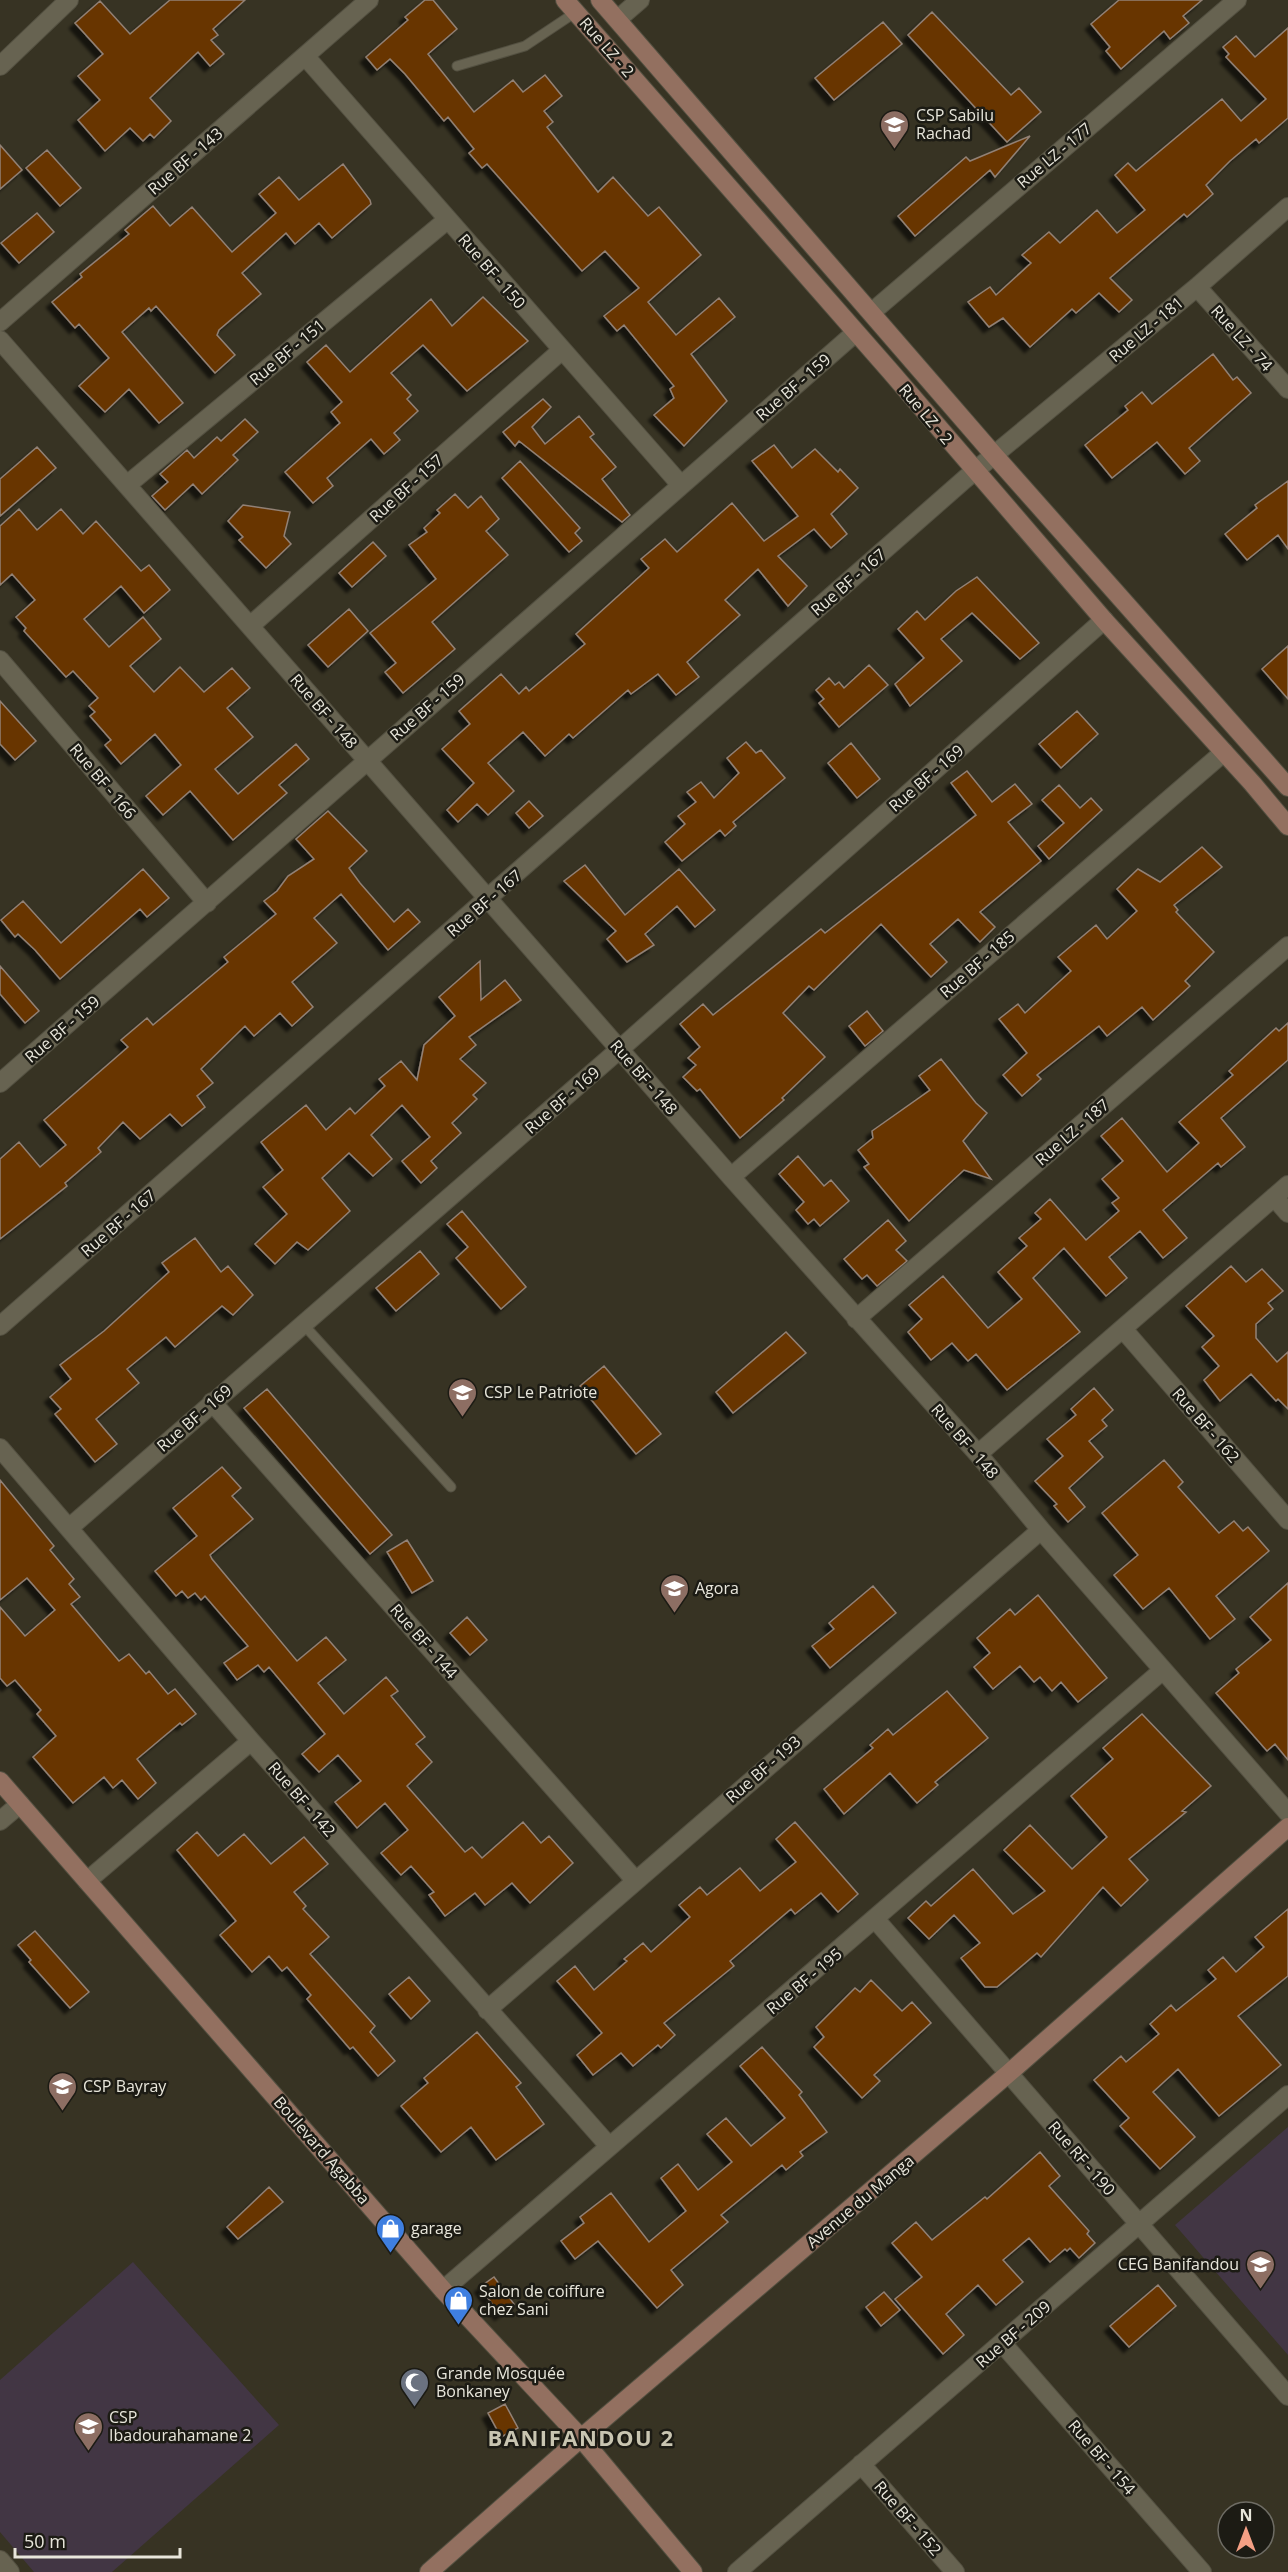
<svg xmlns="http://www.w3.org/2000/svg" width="1288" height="2572" font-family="'Open Sans',sans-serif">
  <defs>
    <filter id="shadow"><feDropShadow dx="-5.5" dy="5.5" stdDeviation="1.5" flood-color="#0009"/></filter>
  </defs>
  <rect width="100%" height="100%" fill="#373323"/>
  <path fill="#423644" d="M1288,2127v228l-113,-130z
    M133,2262l146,163 -167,147h-78l-34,-40v-152z"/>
  <path fill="#683500" stroke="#928175" stroke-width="1.5" filter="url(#shadow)" d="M170,0h75l-32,29 5,6 -7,5 13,14 -14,12 -12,-14 -48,46 21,23 -17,17 -4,-4 -7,7 -13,-13 -25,23 -27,-31 22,-20 -22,-24 25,-22 -28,-31 25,-22 30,33z
    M425,0h8l24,29 -29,25 46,58 39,-32 10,12 22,-17 17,21 -18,15 9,11 -6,5 51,65 15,-15 35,39 11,-9 42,48 -53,47 28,33 43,-37 16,19 -44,37 36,47 -43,45 -30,-31 20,-17 -4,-9 4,-3 -50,-61 -7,6 -13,-15 35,-28 -34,-37 -23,20 -95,-107 -5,4 -13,-15 5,-4 -26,-32 -4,4 -39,-47 -15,-15 -13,11 -11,-13 42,-37 -3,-3z
    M1119,0h83l-19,16 6,7 -19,16 -6,-8 -43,38 -15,-18 4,-4 -19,-23z
    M932,12l79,83 8,-7 22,24 -34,30 -99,-107z
    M883,22l19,22 -68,56 -19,-22z
    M1288,28v90l-29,25 -3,-4 -26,22 -24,24 7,9 -26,23 -3,-3 -74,64 22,22 -13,12 -20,-19 -23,20 -4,-4 -42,38 -27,-29 -14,9 -21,-25 22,-15 6,8 35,-32 -9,-8 27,-23 11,11 37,-33 20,23 28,-23 -30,-35 13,-12 8,8 86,-72 19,22 25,-22 -40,-42 3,-3 -6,-7 13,-11 19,21z
    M1030,136l-35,41 -5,-7 -75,66 -17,-20 68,-59 4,4z
    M0,145l22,25 -22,19z
    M47,150l34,38 -21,18 -34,-38z
    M343,164l27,36 1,4 -39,34 -13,-15 -24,21 -9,-11 -44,40 19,21 -42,36 -2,5 18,20 -20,18 -59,-67 -5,5 -2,-3 -27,24 61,71 -24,20 -30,-34 -24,23 -26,-26 30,-28 -30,-34 -4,4 -23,-26 30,-25 -2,-3 49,-40 -4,-4 28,-24 17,20 22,-19 40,45 44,-39 -17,-19 20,-17 20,23z
    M37,213l17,19 -35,31 -18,-20z
    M483,297l45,44 -61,50 -44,-46 -32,28 20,22 -4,4 11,12 -24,22 6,7 -16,14 -13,-15 -44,39 6,8 -20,17 -28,-31 55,-49 -9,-11 11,-10 -35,-40 19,-17 24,27 81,-73 21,27z
    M1213,354l20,26 4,-3 14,16 -62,55 11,13 -15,13 -28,-32 -45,36 -27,-33 43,-35 -3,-4 17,-14 10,12z
    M543,399l8,8 -19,20 13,17 34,-28 15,18 -4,3 26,30 -14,12 28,36 -8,7 -103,-81 -4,5 -12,-14z
    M245,419l13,13 -25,23 5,5 -36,34 -9,-10 -28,26 -13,-14 16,-14 -8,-8 27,-24 7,8 23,-21 4,4z
    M774,445l18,23 23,-19 23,23 2,-3 18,19 -27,26 16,20 -16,14 -17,-19 -36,27 29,30 -19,20 -30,-37 -33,31 15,15 -53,47 12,15 -23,18 -18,-21 -27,20 -3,-4 -55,48 -4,-4 -24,22 -22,-24 -35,31 26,28 -26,24 -11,-11 -19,18 -11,-12 27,-27 -32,-34 28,-25 -11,-13 42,-37 18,20 7,-7 3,4 56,-47 -9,-10 73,-66 -8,-9 24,-20 12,13 55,-49 32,38 34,-25 -46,-55z
    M37,447l19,21 -56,48v-37z
    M520,461l60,67 -5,5 7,8 -13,11 -67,-74z
    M1288,481v68l-10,-14 -31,25 -22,-26 32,-26 -2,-3z
    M455,494l13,14 13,-12 18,23 -13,12 22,24 -76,67 23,27 -52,44 -18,-21 11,-9 -26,-30 66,-54 -27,-34 18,-13 -3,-4 16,-15 -3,-3z
    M243,505l47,7 -6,24 7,8 -25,24 -27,-28 4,-3 -15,-16z
    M19,509l18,21 24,-21 22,25 13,-13 45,50 8,-6 21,25 -26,23 -23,-27 -37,33 25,28 34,-30 18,22 -31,27 24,26 26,-25 24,25 28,-24 18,20 -23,20 26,29 -38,32 23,25 58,-50 13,15 -30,26 8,8 -54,47 -43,-49 -27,24 -17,-19 35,-31 -26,-31 -34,30 -16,-19 6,-5 -21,-24 5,-4 -6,-6 9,-8 -25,-27 -7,6 -42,-46 2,-3 -10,-11 19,-17 -23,-26 -12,11v-59z
    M373,542l13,14 -34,31 -13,-14z
    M977,577l62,66 -19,16 -48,-46 -31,26 21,22 -52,45 -15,-22 29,-26 -26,-29 19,-18 8,9 31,-29z
    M349,609l19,22 -40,36 -20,-22z
    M1288,646v53l-26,-30z
    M869,665l19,20 -49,42 -20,-24 5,-4 -8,-9 13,-12 6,7 4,-3 5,6z
    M0,701l36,40 -21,19 -15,-16z
    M1077,711l21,23 -37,34 -22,-24z
    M746,742l10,11 5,-3 24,28 -52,44 3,4 -11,10 -5,-6 -38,31 -17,-19 20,-18 -7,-8 18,-14 -9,-10 14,-10 13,16 25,-25 -12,-15z
    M851,743l29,36 -23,19 -29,-35z
    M967,771l25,31 23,-18 17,20 -24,18 33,39 -61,51 15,15 -15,15 -22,-23 -28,25 17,18 -16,15 -50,-53 -67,66 -5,-4 -26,27 42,44 -43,41 2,2 -44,38 -40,-49 -3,2 -14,-14 13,-12 -8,-7 12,-11 -20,-23 23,-20 10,11 108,-86 4,4 151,-118 -25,-32z
    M1059,785l21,23 11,-10 11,12 -53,49 -11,-13 26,-23 -22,-23z
    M529,801l14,15 -14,12 -13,-15z
    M328,811l39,40 -18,17 11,15 34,39 14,-13 12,13 -32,28 -47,-56 -27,24 23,25 -45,39 21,25 -21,19 -12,-13 -26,23 -9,-10 -44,43 12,14 -16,13 8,11 -23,19 -12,-12 -30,25 -17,-17 -25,26 3,4 -36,31 2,3 -67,53v-80l19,-17 21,25 26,-22 -22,-25 84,-73 -7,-7 26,-22 6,7 75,-63 -4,-5 52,-43 -12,-13 13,-10 11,-15 26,-17 -18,-20z
    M1202,847l20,20 -48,38 4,5 -2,2 38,40 -29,29 5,5 -37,34 -11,-13 -35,29 -8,-10 -62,49 4,4 -19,17 -19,-21 24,-22 -28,-34 19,-15 7,9 46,-42 -13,-14 38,-32 11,14 30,-28 -20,-22 21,-20 22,13z
    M585,865l40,50 54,-46 36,41 -20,17 -18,-21 -32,28 9,11 -27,17 -20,-23 9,-8 -52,-50z
    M143,869l26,29 -22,19 -7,-8 -80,70 -25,-29 -17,-16 -3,3 -14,-17 22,-19 38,42z
    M480,961l1,39 24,-20 16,20 -52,37 7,8 -16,14 26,24 -13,12 4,4 -25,24 9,10 -30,28 6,7 -16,15 -19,-22 28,-24 -28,-32 -31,30 21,24 -19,17 -24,-23 -14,13 -13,12 28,33 -42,39 -11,-8 -22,22 -20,-20 32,-30 -24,-27 20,-17 -22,-28 45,-37 20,25 24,-22 5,6 30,-28 -6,-7 22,-18 16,19 7,-35 31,-29 -16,-19z
    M0,966l39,45 -14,12 -25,-29z
    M867,1011l16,20 -18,15 -16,-20z
    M1288,1023v37l-67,58 24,29 -24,20 -3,-4 -55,47 24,28 -24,20 -23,-27 -31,26 18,21 -21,18 -42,-48 -31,30 47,54 -73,58 -31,-36 -8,7 -16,-18 -21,17 -23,-28 14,-13 -13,-14 34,-29 45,52 34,-29 -24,-27 29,-26 -8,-8 22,-19 -6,-6 15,-14 36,41 33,-29 -7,-8 7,-5 -17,-19 21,-18 -22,-25 21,-18 45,54 32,-29 -20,-21 54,-47 -4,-4 47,-43 3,3z
    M941,1059l35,44 11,10 -24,28 28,38 -27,-9 -55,51 -45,-54 5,-3 -11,-14 15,-12 -1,-7 58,-41 -11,-14z
    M798,1156l26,30 7,-6 18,21 -29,25 -6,-7 -6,5 -12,-14 8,-8 -25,-28z
    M462,1211l64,76 -25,22 -45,-51 12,-11 -21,-23z
    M888,1220l18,21 -10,9 11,11 -30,25 -10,-11 -5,4 -18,-20z
    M195,1238l26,34 7,-6 25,29 -20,20 -11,-9 -47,41 -9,-10 -39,32 12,14 -43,36 21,25 -22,18 -40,-48 6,-5 -11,-12 21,-18 -11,-14 44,-34 65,-59 -7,-9z
    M420,1251l19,23 -43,37 -20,-23z
    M1231,1266l15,16 16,-13 21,22 -15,12 5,6 -17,15v14l21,24 11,-10v57l-10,-10 -2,2 -25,-27 -31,27 -16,-21 15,-14 -17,-19 12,-11 -28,-30z
    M786,1332l20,21 -73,60 -17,-21z
    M604,1366l57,68 -25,20 -56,-68z
    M1094,1388l19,22 -11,10 5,6 -18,15 14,16 -34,31 16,19 -17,15 -14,-16 3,-2 -22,-23 28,-25 -16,-17 29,-24 -5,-6z
    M267,1389l125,146 -22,19 -126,-146z
    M1164,1460l19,22 -5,5 41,46 15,-12 9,10 5,-4 21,24 -53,45 19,23 -25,20 -41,-51 -26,21 -29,-34 24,-20 -36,-42z
    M222,1467l19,21 -9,8 21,23 -43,36 2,4 85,102 29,-24 20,23 -28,23 26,31 42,-37 12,14 -7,5 34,41 -9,7 16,18 -25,24 58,66 7,-5 10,11 41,-36 18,21 8,-7 24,27 -43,40 -18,-20 -27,22 -10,-12 -30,23 -16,-21 5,-3 -23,-26 -10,9 -20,-22 27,-23 -23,-27 -28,25 -22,-26 26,-21 -23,-26 -19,17 -17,-18 23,-20 -56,-67 -5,5 -6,-7 -21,15 -13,-17 24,-17 -43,-50 -4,4 -6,-7 -7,5 -6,-7 -6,5 -21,-25 42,-35 -24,-28z
    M0,1480l54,66 -4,4 24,29 -5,5 11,13 -9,7 48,57 10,-7 17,20 3,-3 19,23 7,-5 21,25 -14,11 -2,-2 -43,36 19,24 -18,16 -16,-19 -9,8 -9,-11 -31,26 -40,-46 23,-21 -19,-22 4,-4 -26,-30 -8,6 -7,-8v-71l25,29 30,-26 -28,-32 -27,22z
    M407,1540l26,41 -21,12 -25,-41z
    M1288,1583v177l-13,-16 -8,7 -51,-58 23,-20 -3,-4 35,-29 -21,-23z
    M873,1586l23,27 -66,55 -18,-22 22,-17 -5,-6z
    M1038,1595l69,83 -29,24 -17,-20 -9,9 -12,-14 -6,5 -14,-16 -27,23 -19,-22 16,-14 -13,-15 33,-29 5,6z
    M467,1617l20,23 -17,15 -20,-22z
    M947,1691l41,47 -53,44 3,3 -21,18 -27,-30 -46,41 -20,-25 49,-41 -3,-3 18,-16 5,6z
    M1142,1714l69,72 -29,25 4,1 -57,47 19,21 -27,26 -18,-19 -62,70 -4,-4 -40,34h-12l-24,-29 19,-15 -26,-28 -25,24 -21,-21 18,-17 5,5 42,-37 40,45 32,-23 -41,-41 26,-25 42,44 35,-32 -36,-41 42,-37 -10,-11z
    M795,1822l63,72 -20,18 -17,-19 -26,21 -4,-5 -61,52 4,5 -70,57 11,12 -14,13 -3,-3 -25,21 -12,-13 -28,22 -16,-20 25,-22 -45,-52 18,-15 19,24 33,-29 -3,-2 19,-16 8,9 39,-35 -11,-12 21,-18 7,8 33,-27 20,23 36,-29 -20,-23z
    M197,1832l21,24 26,-22 27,30 33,-27 24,27 -34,28 12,14 -3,3 26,28 -19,17 65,72 -5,6 25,29 -17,15 -25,-29 -3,2 -43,-50 4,-4 -24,-28 -5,4 -13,-15 -17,16 -32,-37 16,-14 -59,-71z
    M1288,1909v67l-50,40 43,49 -62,51 -41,-47 -25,23 42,45 -35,32 -40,-43 9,-8 -35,-38 27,-24 5,6 33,-28 -9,-10 21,-19 5,6 40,-32 -8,-9 15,-13 13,15 28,-25 -9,-10z
    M35,1931l54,61 -19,16 -41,-46 2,-2 -13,-15z
    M409,1977l21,24 -19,18 -22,-25z
    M871,1980l31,31 10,-9 19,21 -57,52 6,6 -18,17 -48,-51 10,-10 -8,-10 39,-39 5,4z
    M477,2032l44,51 -5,4 28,37 -48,36 -25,-33 -30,25 -40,-46 27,-23 -4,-5z
    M762,2047l40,45 -3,3 28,37 -27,20 3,4 -17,14 -4,-5 -61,50 7,7 -57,48 12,15 -26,23 -59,-67 -23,18 -14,-18 23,-18 -4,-6 31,-24 38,49 37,-31 -25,-33 17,-14 20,26 34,-28 -25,-28 19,-16 25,28 34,-28 -45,-52z
    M1040,2152l20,24 -11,10 40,45 -2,3 8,9 -16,15 -9,-10 -3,3 -2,-2 -15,13 -21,-24 -26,22 20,22 -27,23 -18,-20 -32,29 18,21 -21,19 -48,-55 27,-22 -30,-34 24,-21 16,18 53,-43 2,2z
    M269,2187l14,15 -45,37 -11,-12z
    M494,2277l20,27 -14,11 -20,-28z
    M1158,2285l18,21 -47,41 -19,-21z
    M884,2292l16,18 -19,16 -15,-19z
    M505,2404l13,24 -17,9 -13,-24z"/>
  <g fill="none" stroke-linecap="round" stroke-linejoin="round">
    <defs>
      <path id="lane" d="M457,66l68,-20 51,-34
        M303,1324l148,163"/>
      <path id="street" d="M618,19l22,-19
        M305,56l375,428
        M0,66l69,-66
        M1197,287l91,102
        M872,312l365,-312
        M0,322l369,-322
        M0,340l731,837 247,277 63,76 247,283
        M127,485l320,-265
        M250,626l312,-276
        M0,660l207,243
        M0,1083l855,-750
        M731,1177l493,-425
        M1274,1197l14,16
        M856,1319l432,-373
        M0,1326l965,-847 232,-192 91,-80
        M1123,1329l165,191
        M212,1402l423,478
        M0,1448l251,293 358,405
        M978,1454l310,-269
        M69,1528l551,-479 484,-429
        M0,1821l20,-17
        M87,1881l164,-140
        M876,1920l412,476
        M487,2010l554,-480
        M443,2290l720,-620
        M1002,2343l200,229
        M861,2464l94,108
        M0,2560l10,12
        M737,2572l551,-477"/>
      <path id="secondary" d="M565,0l326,372 213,248 148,163 36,43
        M600,0l394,455 294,332
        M0,1781l443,509 138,148 112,134
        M429,2572l152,-134 428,-365 279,-246"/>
    </defs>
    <use href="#lane" stroke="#535041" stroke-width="11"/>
    <use href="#street" stroke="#535041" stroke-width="20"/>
    <use href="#secondary" stroke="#535041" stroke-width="20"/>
    <use href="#lane" stroke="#676351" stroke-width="9"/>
    <use href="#street" stroke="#676351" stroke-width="18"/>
    <use href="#secondary" stroke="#937060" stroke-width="18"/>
  </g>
  <defs>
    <symbol id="school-pin" viewBox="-11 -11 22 30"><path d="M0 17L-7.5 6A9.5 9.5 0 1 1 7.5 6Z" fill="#8d6e63" stroke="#1c1b14"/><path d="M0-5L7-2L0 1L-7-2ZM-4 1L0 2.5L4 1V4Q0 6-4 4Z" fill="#fff"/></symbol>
    <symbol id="shop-pin" viewBox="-11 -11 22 30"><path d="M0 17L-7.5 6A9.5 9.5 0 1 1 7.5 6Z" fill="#3f7fe0" stroke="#1c1b14"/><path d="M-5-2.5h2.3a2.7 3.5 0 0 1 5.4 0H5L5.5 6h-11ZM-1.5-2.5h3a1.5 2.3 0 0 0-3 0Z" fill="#fff"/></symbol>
    <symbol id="mosque-pin" viewBox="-11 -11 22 30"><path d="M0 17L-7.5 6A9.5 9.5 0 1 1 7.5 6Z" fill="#6b7280" stroke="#1c1b14"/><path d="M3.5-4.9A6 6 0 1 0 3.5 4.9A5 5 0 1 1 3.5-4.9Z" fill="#fff"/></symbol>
  </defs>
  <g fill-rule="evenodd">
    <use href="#school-pin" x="878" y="108" width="33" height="45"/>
    <use href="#school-pin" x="446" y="1376" width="33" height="45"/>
    <use href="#school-pin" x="658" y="1572" width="33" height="45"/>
    <use href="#school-pin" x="46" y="2070" width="33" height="45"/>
    <use href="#shop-pin" x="374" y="2212" width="33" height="45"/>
    <use href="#school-pin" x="1244" y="2248" width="33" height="45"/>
    <use href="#shop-pin" x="442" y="2284" width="33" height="45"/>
    <use href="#mosque-pin" x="398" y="2366" width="33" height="45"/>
    <use href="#school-pin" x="72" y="2410" width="33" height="45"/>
  </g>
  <g text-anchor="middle" stroke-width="5" stroke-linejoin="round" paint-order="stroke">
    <g font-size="16" fill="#e8e6db" stroke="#1c1b14">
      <text transform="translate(607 47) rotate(49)" y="6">Rue LZ - 2</text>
      <text transform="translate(1054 155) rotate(-40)" y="6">Rue LZ - 177</text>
      <text transform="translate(185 161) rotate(-41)" y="6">Rue BF - 143</text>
      <text transform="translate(492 271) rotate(49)" y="6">Rue BF - 150</text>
      <text transform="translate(1146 329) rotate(-40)" y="6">Rue LZ - 181</text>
      <text transform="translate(1242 338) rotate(48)" y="6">Rue LZ - 74</text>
      <text transform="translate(287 352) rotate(-40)" y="6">Rue BF - 151</text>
      <text transform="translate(793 387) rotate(-41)" y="6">Rue BF - 159</text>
      <text transform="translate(926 414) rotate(50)" y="6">Rue LZ - 2</text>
      <text transform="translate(406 488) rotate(-42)" y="6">Rue BF - 157</text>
      <text transform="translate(848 582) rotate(-41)" y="6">Rue BF - 167</text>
      <text transform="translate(427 707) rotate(-41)" y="6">Rue BF - 159</text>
      <text transform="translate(324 711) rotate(49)" y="6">Rue BF - 148</text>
      <text transform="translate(926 778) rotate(-41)" y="6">Rue BF - 169</text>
      <text transform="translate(103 781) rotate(50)" y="6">Rue BF - 166</text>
      <text transform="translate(484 903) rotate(-41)" y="6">Rue BF - 167</text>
      <text transform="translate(977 964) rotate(-41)" y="6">Rue BF - 185</text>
      <text transform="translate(62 1029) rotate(-41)" y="6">Rue BF - 159</text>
      <text transform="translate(644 1077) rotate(49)" y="6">Rue BF - 148</text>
      <text transform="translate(562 1100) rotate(-41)" y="6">Rue BF - 169</text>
      <text transform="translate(1072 1132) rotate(-41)" y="6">Rue LZ - 187</text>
      <text transform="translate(118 1223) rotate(-41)" y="6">Rue BF - 167</text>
      <text transform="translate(194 1418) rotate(-41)" y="6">Rue BF - 169</text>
      <text transform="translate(1206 1425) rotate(49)" y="6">Rue BF - 162</text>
      <text transform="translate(965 1441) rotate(49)" y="6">Rue BF - 148</text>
      <text transform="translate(424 1641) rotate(49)" y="6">Rue BF - 144</text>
      <text transform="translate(763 1769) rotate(-41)" y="6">Rue BF - 193</text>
      <text transform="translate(302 1799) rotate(49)" y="6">Rue BF - 142</text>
      <text transform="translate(804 1981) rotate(-40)" y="6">Rue BF - 195</text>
      <text transform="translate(322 2150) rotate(49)" y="6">Boulevard Agabba</text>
      <text transform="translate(1082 2158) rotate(49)" y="6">Rue RF - 190</text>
      <text transform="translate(860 2201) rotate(-40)" y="6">Avenue du Manga</text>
      <text transform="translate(1013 2334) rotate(-41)" y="6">Rue BF - 209</text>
      <text transform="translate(1102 2457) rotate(49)" y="6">Rue BF - 154</text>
      <text transform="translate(908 2518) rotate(49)" y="6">Rue BF - 152</text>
    </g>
    <g font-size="16" fill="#e8e6db" stroke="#1c1b14" text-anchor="start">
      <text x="916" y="121">CSP Sabilu<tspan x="916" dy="18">Rachad</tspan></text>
      <text x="484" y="1398">CSP Le Patriote</text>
      <text x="695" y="1594">Agora</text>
      <text x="83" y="2092">CSP Bayray</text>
      <text x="411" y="2234">garage</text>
      <text x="1239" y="2270" text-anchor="end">CEG Banifandou</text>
      <text x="479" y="2297">Salon de coiffure<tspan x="479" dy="18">chez Sani</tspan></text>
      <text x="436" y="2379">Grande Mosquée<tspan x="436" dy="18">Bonkaney</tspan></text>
      <text x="109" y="2423">CSP<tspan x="109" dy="18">Ibadourahamane 2</tspan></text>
    </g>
    <g font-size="22" font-weight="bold" letter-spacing="1.5" fill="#c9c5b1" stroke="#1c1b14">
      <text x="581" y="2446">BANIFANDOU 2</text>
    </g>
  </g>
  <g transform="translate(1246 2530)"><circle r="28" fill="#1c1b14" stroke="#6e6c64" stroke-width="1.5"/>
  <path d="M0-4.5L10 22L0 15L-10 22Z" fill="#f39f84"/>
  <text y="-9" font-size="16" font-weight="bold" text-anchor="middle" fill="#e8e6db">N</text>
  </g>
  <path d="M15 2548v9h165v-9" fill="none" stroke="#e8e6db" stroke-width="3"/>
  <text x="24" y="2548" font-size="18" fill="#e8e6db" stroke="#1c1b14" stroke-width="4.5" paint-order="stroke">50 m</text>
</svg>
